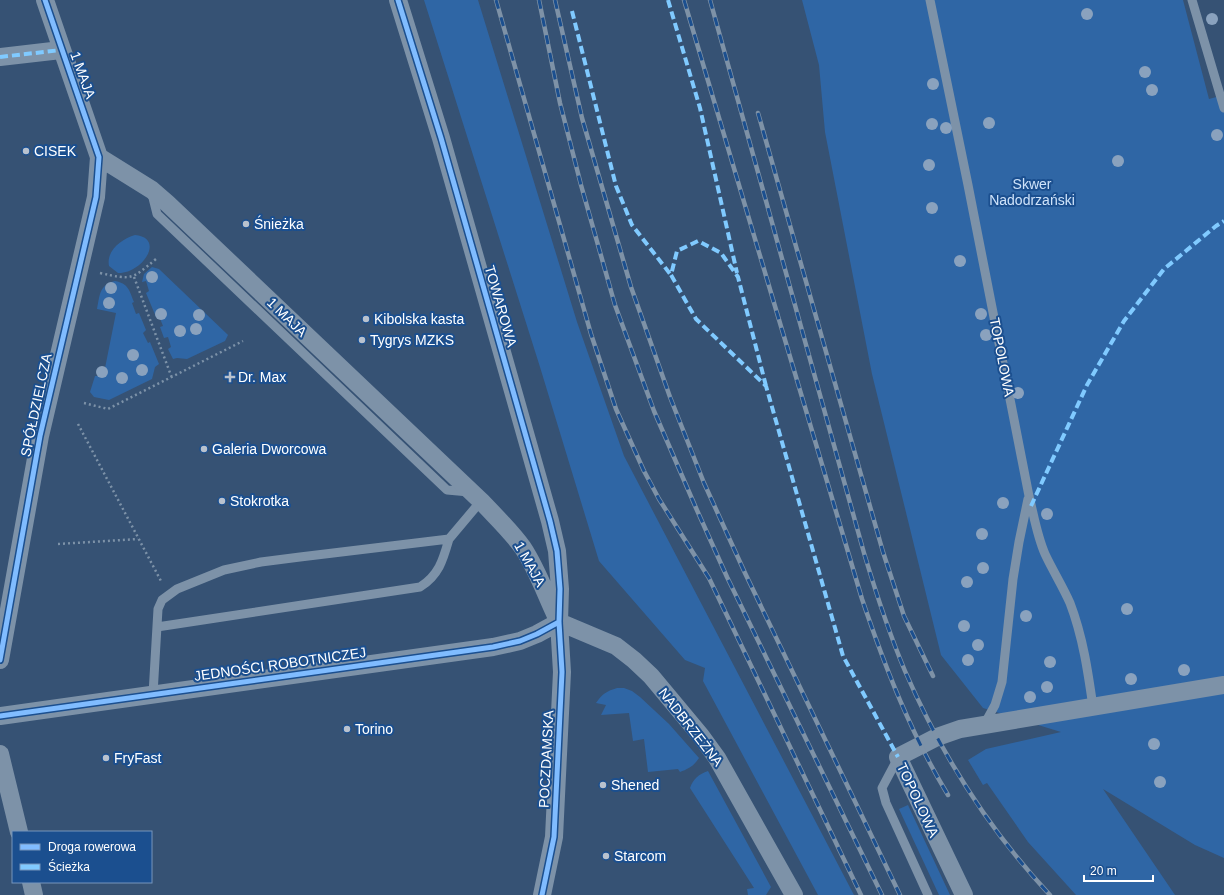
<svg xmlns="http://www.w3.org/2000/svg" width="1224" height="895" font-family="Arial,sans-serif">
  <rect width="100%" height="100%" fill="#365274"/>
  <path fill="#2f66a5" d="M424,0h54l99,322 47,134 230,439h-36l-115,-214 2,-13 -20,-8 -86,-99 -59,-194z
    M802,0h381l26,99 15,-4v763l-29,-13 -92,-56 72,106h-99l-48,-53 -41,-59 -4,2 -15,-25 18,-11 75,-17 -78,-24 -42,-53 -69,-281 -47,-242 -6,-67z
    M135,235c31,3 7,39 -17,38l-9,-7c-3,-16 13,-27 26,-31z
    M152,267l7,2 68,65 1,1 -3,6 -38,18 -10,-1 -4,1 -5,-10 3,-2 -3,-10 -4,1 -4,-11 3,-1 -4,-10 -3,1 -10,-24 3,-2 -3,-10 -4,1 2,-8z
    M115,281c14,3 14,9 19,21l-2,1 4,11 3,-1 7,17 -3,3 5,10 2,-1 9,22 -4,3 -3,12 -43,21 -15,-3 -4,-5 5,-16h4l5,-3 12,-60 -19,-4c3,-14 2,-24 18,-28z
    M617,688h7l8,3 8,6 29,27 30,34c-5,8 -11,11 -19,14l-2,-3 -30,3 -4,-33 -11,2 -4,-28 -28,2 5,-10 -10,-2c6,-9 11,-12 21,-15z
    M708,771l63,116 -5,8h-18l-1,-6 7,-1 -64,-100c3,-9 9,-14 18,-17z
    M908,805l42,90h-11l-40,-86z"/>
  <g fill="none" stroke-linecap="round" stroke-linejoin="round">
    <path stroke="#7d92a8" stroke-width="2.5" stroke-dasharray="2 3" stroke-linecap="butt" d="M100,273c32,7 31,7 56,-14
      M134,277l38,101
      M84,403l24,6 135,-68
      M78,424l83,157
      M58,544l80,-5"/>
    <path stroke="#7d92a8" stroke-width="9" d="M930,0l38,185 61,311c5,20 8,40 16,58 8,17 18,33 25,49 13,34 18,69 23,104
      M1192,0l32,108
      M152,194l5,20 290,276 22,2
      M157,627l263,-40c19,-12 23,-27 29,-48
      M153,694l5,-85 4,-9 15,-11 47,-19 37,-8 39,-5 149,-18 32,-38
      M984,725l11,-20 7,-23 11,-103 6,-37 9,-43
      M898,758l-16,30 4,15 42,92"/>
    <path stroke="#7d92a8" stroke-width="18" d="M398,0l43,138 109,383 7,30 3,38 -1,33 3,50 -8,165 -12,58
      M0,57l61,-7
      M99,157l53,33 15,13 314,298c14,15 30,30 42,47 14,21 23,47 34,70
      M559,622l57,24 18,14 17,16 50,60 16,22 77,137
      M0,660l40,-224 56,-239 3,-40 -54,-157
      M0,716l493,-69 27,-6 17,-7 22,-12
      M0,754l19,78
      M31,882l3,13
      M964,895l-66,-138 39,-20 23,-8 264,-44"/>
    <defs>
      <path id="rail" d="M496,0l95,334 25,75 28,62 15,28 50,79 152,317
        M539,0l21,103 21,82 34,120 39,106 42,97 31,69 155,318
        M555,0l27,118 49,169 39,110 34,86 41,90 155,322
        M684,0l178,599c23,68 49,135 86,196
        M710,0l154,553c12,40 25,80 41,118 36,83 83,158 145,224
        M758,113l125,439 21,64 29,60"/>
    </defs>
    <use href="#rail" stroke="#7e92a7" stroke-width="4.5"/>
    <use href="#rail" stroke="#1b4f8f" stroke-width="3" stroke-dasharray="9" stroke-linecap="butt"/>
    <path stroke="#80caff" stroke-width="4" stroke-dasharray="8 4" stroke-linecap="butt" d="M668,0l32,108 37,165
      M572,11l44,175 16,39 39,50
      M0,57l61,-7
      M766,386l-28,-109 -17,-24 -23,-12 -21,10 -6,24 25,44 70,67 77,270 55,101
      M1031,506l56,-121 37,-64 40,-52 52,-43 8,-5"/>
    <defs>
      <path id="cycleway" d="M398,0l43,138 109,383 7,30 3,38 -1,33 3,50 -8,165 -12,58
        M0,660l40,-224 56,-239 3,-40 -54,-157
        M0,716l493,-69 27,-6 17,-7 22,-12"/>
    </defs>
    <use href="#cycleway" stroke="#1b4f8f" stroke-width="8"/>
    <use href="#cycleway" stroke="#80bcff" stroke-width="5"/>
  </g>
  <g fill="#8aa2be">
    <circle cx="1087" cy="14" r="6"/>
    <circle cx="1212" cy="19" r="6"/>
    <circle cx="1145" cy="72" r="6"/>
    <circle cx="933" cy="84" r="6"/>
    <circle cx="1152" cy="90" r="6"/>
    <circle cx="989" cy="123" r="6"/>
    <circle cx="932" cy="124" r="6"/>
    <circle cx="946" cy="128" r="6"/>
    <circle cx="1217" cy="135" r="6"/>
    <circle cx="1118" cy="161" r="6"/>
    <circle cx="929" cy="165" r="6"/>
    <circle cx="932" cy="208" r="6"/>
    <circle cx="960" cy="261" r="6"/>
    <circle cx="152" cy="277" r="6"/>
    <circle cx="111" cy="288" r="6"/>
    <circle cx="109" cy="303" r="6"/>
    <circle cx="161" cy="314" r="6"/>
    <circle cx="981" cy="314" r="6"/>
    <circle cx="199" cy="315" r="6"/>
    <circle cx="196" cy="329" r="6"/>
    <circle cx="180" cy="331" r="6"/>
    <circle cx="986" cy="335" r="6"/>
    <circle cx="133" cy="355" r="6"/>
    <circle cx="142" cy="370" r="6"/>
    <circle cx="102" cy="372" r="6"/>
    <circle cx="122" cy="378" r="6"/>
    <circle cx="1018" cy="393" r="6"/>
    <circle cx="1003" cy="503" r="6"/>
    <circle cx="1047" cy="514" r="6"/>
    <circle cx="982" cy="534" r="6"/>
    <circle cx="983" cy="568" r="6"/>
    <circle cx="967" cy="582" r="6"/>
    <circle cx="1127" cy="609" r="6"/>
    <circle cx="1026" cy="616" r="6"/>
    <circle cx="964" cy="626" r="6"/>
    <circle cx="978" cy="645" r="6"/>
    <circle cx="968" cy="660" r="6"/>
    <circle cx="1050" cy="662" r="6"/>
    <circle cx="1184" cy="670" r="6"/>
    <circle cx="1131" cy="679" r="6"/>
    <circle cx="1047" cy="687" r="6"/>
    <circle cx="1030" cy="697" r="6"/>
    <circle cx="1154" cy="744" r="6"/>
    <circle cx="1160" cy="782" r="6"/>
  </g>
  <g fill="#b9c2ce" stroke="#1b4f8f" stroke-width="1.5">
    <circle cx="26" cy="151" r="4"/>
    <circle cx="246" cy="224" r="4"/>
    <circle cx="366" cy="319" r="4"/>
    <circle cx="362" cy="340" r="4"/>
    <path d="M228 371h4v4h4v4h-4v4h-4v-4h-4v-4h4z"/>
    <circle cx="204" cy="449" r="4"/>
    <circle cx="222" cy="501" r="4"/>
    <circle cx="347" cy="729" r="4"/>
    <circle cx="106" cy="758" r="4"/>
    <circle cx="603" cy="785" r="4"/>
    <circle cx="606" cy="856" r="4"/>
  </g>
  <g text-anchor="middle" stroke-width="4" stroke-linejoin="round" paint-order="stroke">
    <g font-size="14" fill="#fff" stroke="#1b4f8f">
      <text transform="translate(83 75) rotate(70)" y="5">1 MAJA</text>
      <text transform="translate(501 306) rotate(74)" y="5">TOWAROWA</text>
      <text transform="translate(287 317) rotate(44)" y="5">1 MAJA</text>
      <text transform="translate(1002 357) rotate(79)" y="5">TOPOLOWA</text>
      <text transform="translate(36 405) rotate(-78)" y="5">SPÓŁDZIELCZA</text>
      <text transform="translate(530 564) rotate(61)" y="5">1 MAJA</text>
      <text transform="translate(280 664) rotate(-8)" y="5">JEDNOŚCI ROBOTNICZEJ</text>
      <text transform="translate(691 727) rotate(52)" y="5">NADBRZEŻNA</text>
      <text transform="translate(546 759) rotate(-87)" y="5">POCZDAMSKA</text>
      <text transform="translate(918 800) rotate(65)" y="5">TOPOLOWA</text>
    </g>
    <g font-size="14" fill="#fff" stroke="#1b4f8f" text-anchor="start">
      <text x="34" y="156">CISEK</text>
      <text x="254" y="229">Śnieżka</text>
      <text x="374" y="324">Kibolska kasta</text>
      <text x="370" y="345">Tygrys MZKS</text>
      <text x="238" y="382">Dr. Max</text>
      <text x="212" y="454">Galeria Dworcowa</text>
      <text x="230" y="506">Stokrotka</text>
      <text x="355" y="734">Torino</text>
      <text x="114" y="763">FryFast</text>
      <text x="611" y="790">Shened</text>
      <text x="614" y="861">Starcom</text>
    </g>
    <g font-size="14" fill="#cfe3fa" stroke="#1b4f8f">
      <text x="1032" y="189">Skwer<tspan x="1032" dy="16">Nadodrzański</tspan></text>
    </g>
  </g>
  <rect x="12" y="831" width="140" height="52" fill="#1b4f8f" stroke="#7695bc"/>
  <rect x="20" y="844" width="20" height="6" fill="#80bcff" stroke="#7695bc"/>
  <text x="48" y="851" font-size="12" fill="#ffffff">Droga rowerowa</text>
  <rect x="20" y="864" width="20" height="6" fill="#80caff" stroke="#7695bc"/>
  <text x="48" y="871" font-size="12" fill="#ffffff">Ścieżka</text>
  <path d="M1084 875v6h69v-6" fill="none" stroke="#ffffff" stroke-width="2"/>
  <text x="1090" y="875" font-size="12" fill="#ffffff" stroke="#1b4f8f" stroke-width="3" paint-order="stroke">20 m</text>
</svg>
